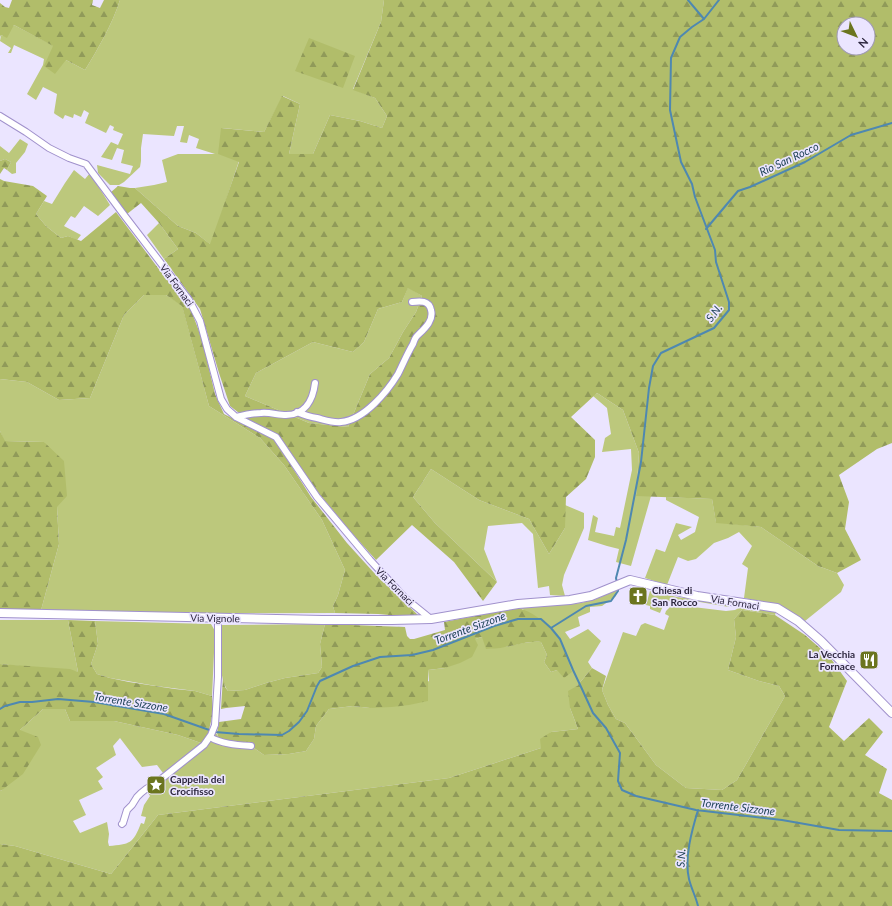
<svg xmlns="http://www.w3.org/2000/svg" width="892" height="906" font-family="Lato,sans-serif">
  <defs>
    <pattern id="forest-firs" width="22" height="20" patternUnits="userSpaceOnUse"><rect width="22" height="20" fill="#b1bd6a"/><path d="M5 1l3.5 6h-7zM16 11l3.5 6h-7z" fill="#909a59"/></pattern>
  </defs>
  <rect width="100%" height="100%" fill="#ebe5ff"/>
  <path fill="#bcc87c" d="M120,0h264l-3,22 -28,67 22,9 12,18 -5,12 -22,-7 -30,-6 -17,39h-24l11,-50 -17,-8 -19,36 -42,-4 17,33 -28,84 -15,-12 -18,-7 -43,-38 19,-3 13,-3 -5,-22 16,-6h37l-19,-6 3,-9 -10,-4 -2,8 -7,-1 4,-16h-7l-3,10 -31,-2 -2,14v13l-1,6 -16,15 -5,3h-9l-12,-12 -1,-8 33,9 3,-8 -12,-3 3,-13 -7,-2 -5,12 -11,-3 10,-15 7,3 5,-11 -10,-4 1,-3 -4,-2 -4,8 -21,-10 4,-10 -5,-3 -3,7 -7,-3 -1,4 -8,-3 -2,4 -8,-5 -1,-1 3,-19 -14,-7 -7,13 -9,-6 16,-29 1,-6 -30,-14 -3,8h-3l3,-5 -11,-7 1,-6 2,1 11,-11 40,21 12,14 19,10c14,-23 27,-45 35,-70z
    M20,139l8,5 -3,8 -9,11v10l-4,1 -5,-4 4,-8 -6,-3 -5,2v-15l9,7z
    M74,170l11,9 5,-6 20,32 -12,11 -14,-10 -9,12 -4,-2 -7,10 17,9 -4,5 -9,-4 -7,2 -15,-12 -10,-12 8,-13 8,3 13,-21z
    M159,223l19,26 -14,10 -17,-24z
    M408,287l14,9 -6,16 -13,20 -14,26 -19,16 -22,53 -39,-4 -64,-27 11,-23 57,-31 40,10 11,-10 14,-33 24,-7z
    M144,295h22l16,10 27,101 51,32 24,27 38,55 23,50 -7,25 -5,11 2,7 -295,1 19,-70 -2,-37 -13,-65 -40,-1 -4,-10v-52l27,3 32,18 31,-2 34,-83z
    M597,393l26,17 16,43 -3,43h15l-20,70 -15,-4 3,-13 -12,-3 -19,-6 5,-25 5,3 -3,14 19,4 2,-9 4,1 12,-58 -1,-21 -29,3 3,-14 6,-4 -4,-26 -14,-12z
    M431,469l48,31 50,19 20,35 16,-26v-23l19,8v15l-20,47 -2,10 3,11 -15,-1 -1,-9 -11,2 -5,-54 -11,-11 -34,3 -4,23 13,33 -62,-59 -22,-26z
    M666,497l46,2 4,23 45,5 57,39 19,7 7,12 -3,7 -36,29 -21,-13 -12,-4 -28,-6 4,-30 -6,-4 10,-18 -13,-14 -11,6 -14,5 -18,16 -8,2 -10,-4 -11,28 -22,-7 11,-29 9,3 11,-29 16,4 -14,8 3,5 14,-8 4,-15 -33,-17z
    M617,590l-1,6 -14,10 -12,1v5l-12,5 2,9 -15,6 5,7 18,-10 13,12 -13,21 4,6 -15,18 -7,22 8,21 -27,3 -10,16 -92,30 -291,37 -47,59 -96,-28 -15,-2v-53l2,-1 18,-60 23,-21h22l5,12h44l64,14 23,8 -18,17 -20,13 -6,-8 -15,2 -22,-29 -7,8 3,9 -20,13 7,9 -5,4 5,8 -24,11 7,15 -13,6 7,12 27,-11 2,12 -1,8 1,4c21,-2 24,-2 32,-23l3,1 2,-7 -5,-1 3,-11 6,-9 -4,-6c26,-14 51,-34 70,-57l4,6 31,7 13,9 25,-1 17,-3 8,-12 2,-13 13,-17 24,-3 17,2 59,-27 -1,-11 17,-2 30,-29 7,-2 24,10c11,-3 23,-6 35,-5l6,13 -3,7 7,10 6,-2 -34,-61 -5,-1 63,-5 15,-4z
    M650,591l27,6 52,7v3l-35,-6 -1,2 -28,-2 -5,12 -10,-4v-3l-4,-1z
    M671,606h3l9,2 10,-1 33,4 9,-1 8,-4 33,6 -1,3 -33,-5 -8,9 2,18 -8,33 31,11 20,5 6,10 -48,84 -15,10 -36,-2 -30,-23 -31,-42 -9,-4 -8,-14 -6,-15 21,-58 13,4 5,-11 4,-2 19,7 5,-14 -4,-2 1,-3z
    M0,620h68l10,52 -78,-8z
    M95,621l116,3 4,7 -3,65 -17,-5 -39,-5 -46,-8 -13,-4 -6,-10 7,-20z
    M325,624l-5,20 2,23 -4,6 -33,5 -19,5 -21,7 -17,1c-11,-15 -7,-48 -6,-66z"/>
  <path fill="url(#forest-firs)" fill-rule="evenodd" d="M12,0h81l-1,5 8,3 4,-8h16c-8,25 -21,47 -35,70l-19,-10 -11,14 -11,-8 9,-20 -39,-21 -7,13 -6,-3 -1,2v-34l5,4 4,1z
    M384,0h508v443l-15,6 -38,26 10,27 -4,27 16,31 -24,13 -19,-7 -57,-39 -45,-4 -4,-24 -76,-3 3,-43 -16,-43 -26,-17 -26,24 24,23v17l-9,22 -20,18 -1,31 -16,26 -20,-35 -50,-19 -48,-31 -18,28 22,26 62,59 -14,19 -29,-39 -42,-37 -36,35 -26,-29 -43,-52 -30,-45 -25,-11 -22,-17 -11,-33 -19,-64 -36,-50 14,-10 -19,-26 -18,-20 -14,11 -17,-21 8,-7 12,2h5l43,38 18,7 14,11 29,-82 -21,-8 3,-26 43,4 18,-36 18,8 -11,50h24l17,-39 30,6 22,7 5,-12 -12,-18 -22,-8 28,-68zM844,24h24v24h-24zM408,288l14,8 -6,16 -13,20 -14,26 -19,16 -22,53 -39,-4 -64,-27 11,-23 57,-31 40,10 11,-10 14,-33 24,-7z
    M309,38l46,18 -12,32 -48,-17z
    M5,159l6,3 -4,8 -3,-2 -4,6v-13z
    M0,179l4,2 29,5 14,10 -11,18 10,12 15,12 7,-2 13,5 35,-29 48,64 22,26 5,8 11,29 13,55 9,20 28,14 23,12 36,57 36,46 29,32 43,41 -7,1 -34,-3 -43,-1 -2,-7 5,-11 7,-25 -23,-50 -38,-55 -24,-27 -51,-32 -27,-100 -16,-11h-22l-20,20 -34,83 -31,2 -32,-18 -27,-3z
    M0,431l5,10 39,1 20,19 3,35 -10,11 2,37 -19,70 -40,-2z
    M518,608c13,3 28,14 36,24 7,8 14,29 18,40l-8,6 -7,-8 -6,2 -7,-10 3,-7 -6,-13c-15,-1 -22,3 -36,5 -6,2 -13,1 -19,2l-4,-12 -7,2 3,6 -6,12 -12,6 -15,5 -17,2v31l-19,4 -17,2 -22,1 -17,-2 -24,3 -13,17 -2,13 -8,12 -17,3 -25,1 -13,-9 -32,-7 -2,-6 2,-11 22,-3 4,-13 -19,2 -5,1 2,-32 2,10 3,4 17,-1 21,-7 19,-5 33,-5 4,-6 -2,-23 5,-20 80,3 2,9 3,3h4l31,-9 -1,-8 51,-10z
    M742,610l33,5 30,20 24,21 18,25 -18,46 15,14 25,-23 14,14 -18,23 22,14 -8,24 13,7v106h-892v-62l15,2 96,28 47,-59 291,-37 92,-30 -1,-9 11,-7 27,-3 -8,-21 -2,-17 9,-5 15,-18 14,8 -4,14 6,15 8,14 9,4 31,42 30,23 36,2 15,-10 48,-84 -6,-10 -20,-5 -31,-11 8,-33 -2,-18z
    M68,620l27,1 3,23 -7,20 6,10 13,4 19,4 46,7 20,2 17,5 1,16 -5,23 -7,8 -23,-8 -64,-14h-44l-5,-12h-22l-23,21 18,7 3,8 -18,29 -21,16 -2,1v-127l70,5 8,3z"/>
  <g fill="none" stroke-linecap="round" stroke-linejoin="round">
    <path stroke="#4e88b1" stroke-width="2" d="M688,0l16,19
      M706,229l32,-38 12,-4 55,-25 46,-27 41,-12
      M617,583l-1,-5 10,-38 15,-78 8,-74 4,-22 8,-13 53,-25 15,-18v-8l-13,-40 -1,-12 -20,-53 -3,-13 -11,-22 -11,-52 1,-52 9,-21 12,-10 12,-8 15,-19
      M551,628l35,-22 25,-5 7,-10v-3
      M0,709l5,-3 15,-4h12l26,-3 36,3 70,12 51,18 24,2 43,1 7,-4 10,-9 8,-11 10,-25 3,-5 33,-15 27,-9 32,-2 21,-5 61,-24 24,-7h23l10,9 9,11 13,31 9,19 11,24 13,15 14,25 -2,28 4,9 14,6 60,14 86,10 57,10 53,1
      M698,810c-6,20 -14,48 -9,69 2,9 7,18 9,27"/>
    <defs>
      <path id="minor" d="M0,116l26,16 23,16 20,10 17,6 38,51 65,85 11,21 21,78 6,10 9,8 40,20 41,60 53,63 35,38 26,21
        M297,412c7,3 13,5 20,6 8,2 16,5 24,4 23,-2 46,-30 57,-48 5,-10 9,-20 15,-30 1,-3 2,-6 4,-8 7,-7 17,-15 14,-26 -2,-10 -11,-9 -19,-8
        M236,417c8,-2 17,-4 25,-4 8,-1 17,2 25,2 19,0 27,-15 29,-32
        M210,737c11,7 28,8 41,9
        M122,824l1,-1 4,-13 5,-5 5,-8 4,-4 5,-4 14,-9 44,-35 7,-10 4,-10 3,-48v-59"/>
      <path id="tertiary" d="M0,613l322,7h70l39,-1 87,-15 52,-4 21,-4 39,-16 67,16 80,12 21,13 23,20 71,72"/>
    </defs>
    <use href="#minor" stroke="#a091cc" stroke-width="8"/>
    <use href="#tertiary" stroke="#a091cc" stroke-width="10"/>
    <use href="#minor" stroke="#fff" stroke-width="6"/>
    <use href="#tertiary" stroke="#fff" stroke-width="8"/>
  </g>
  <defs>
    <symbol id="church-square" viewBox="-11 -11 22 22"><rect x="-9" y="-9" width="18" height="18" rx="4" fill="#6b751f" stroke="#ebe5ff"/><path d="M-1.2-6h2.4v3.5h3.3v2.4h-3.3V6h-2.4V-.1h-3.3v-2.4h3.3Z" fill="#fff"/></symbol>
    <symbol id="restaurant-square" viewBox="-11 -11 22 22"><rect x="-9" y="-9" width="18" height="18" rx="4" fill="#6b751f" stroke="#ebe5ff"/><path d="M-5-6h1v4h1v-4h1v4h1v-4h1v5L-1.5 .5V6h-2V.5L-5-1ZM5-6V6H3V1.5H1.5Q1.5-4 5-6Z" fill="#fff"/></symbol>
    <symbol id="sight-square" viewBox="-11 -11 22 22"><rect x="-9" y="-9" width="18" height="18" rx="4" fill="#6b751f" stroke="#ebe5ff"/><path d="M0-6L1.8-2.2L6-1.7L2.9 1.2L3.7 5.4L0 3.3L-3.7 5.4L-2.9 1.2L-6-1.7L-1.8-2.2Z" fill="#fff"/></symbol>
  </defs>
  <g fill-rule="evenodd">
    <use href="#church-square" x="627" y="585" width="22" height="22"/>
    <use href="#restaurant-square" x="858" y="649" width="22" height="22"/>
    <use href="#sight-square" x="145" y="774" width="22" height="22"/>
  </g>
  <g text-anchor="middle" stroke-width="3.5" stroke-linejoin="round" paint-order="stroke">
    <g font-size="10" fill="#2d273f" stroke="#ebe5ff">
      <text transform="translate(177 285) rotate(54)" y="4">Via Fornaci</text>
      <text transform="translate(395 586) rotate(45)" y="4">Via Fornaci</text>
      <text transform="translate(735 602) rotate(9)" y="4">Via Fornaci</text>
      <text transform="translate(215 618) rotate(1)" y="4">Via Vignole</text>
    </g>
    <g font-size="10" font-weight="bold" fill="#2d273f" stroke="#ebe5ff" text-anchor="start">
      <text x="652" y="594">Chiesa di<tspan x="652" dy="12">San Rocco</tspan></text>
      <text x="855" y="658" text-anchor="end">La Vecchia<tspan x="855" dy="12">Fornace</tspan></text>
      <text x="170" y="783">Cappella del<tspan x="170" dy="12">Crocifisso</tspan></text>
    </g>
    <g font-size="11" font-style="italic" fill="#193e52" stroke="#ebe5ff">
      <text transform="translate(789 159) rotate(-25)" y="4">Rio San Rocco</text>
      <text transform="translate(714 313) rotate(-53)" y="4">S.N.</text>
      <text transform="translate(470 628) rotate(-20)" y="4">Torrente Sizzone</text>
      <text transform="translate(131 702) rotate(9)" y="4">Torrente Sizzone</text>
      <text transform="translate(738 807) rotate(7)" y="4">Torrente Sizzone</text>
      <text transform="translate(681 858) rotate(-87)" y="4">S.N.</text>
    </g>
  </g>
  <g transform="translate(856 36) rotate(133)"><circle r="19" fill="#ebe5ff" stroke="#9f99b2"/>
  <path d="M0-3L7 15L0 10L-7 15Z" fill="#6b751f"/>
  <text y="-6" font-size="11" font-weight="bold" text-anchor="middle" fill="#2d273f">N</text>
  </g>
</svg>
